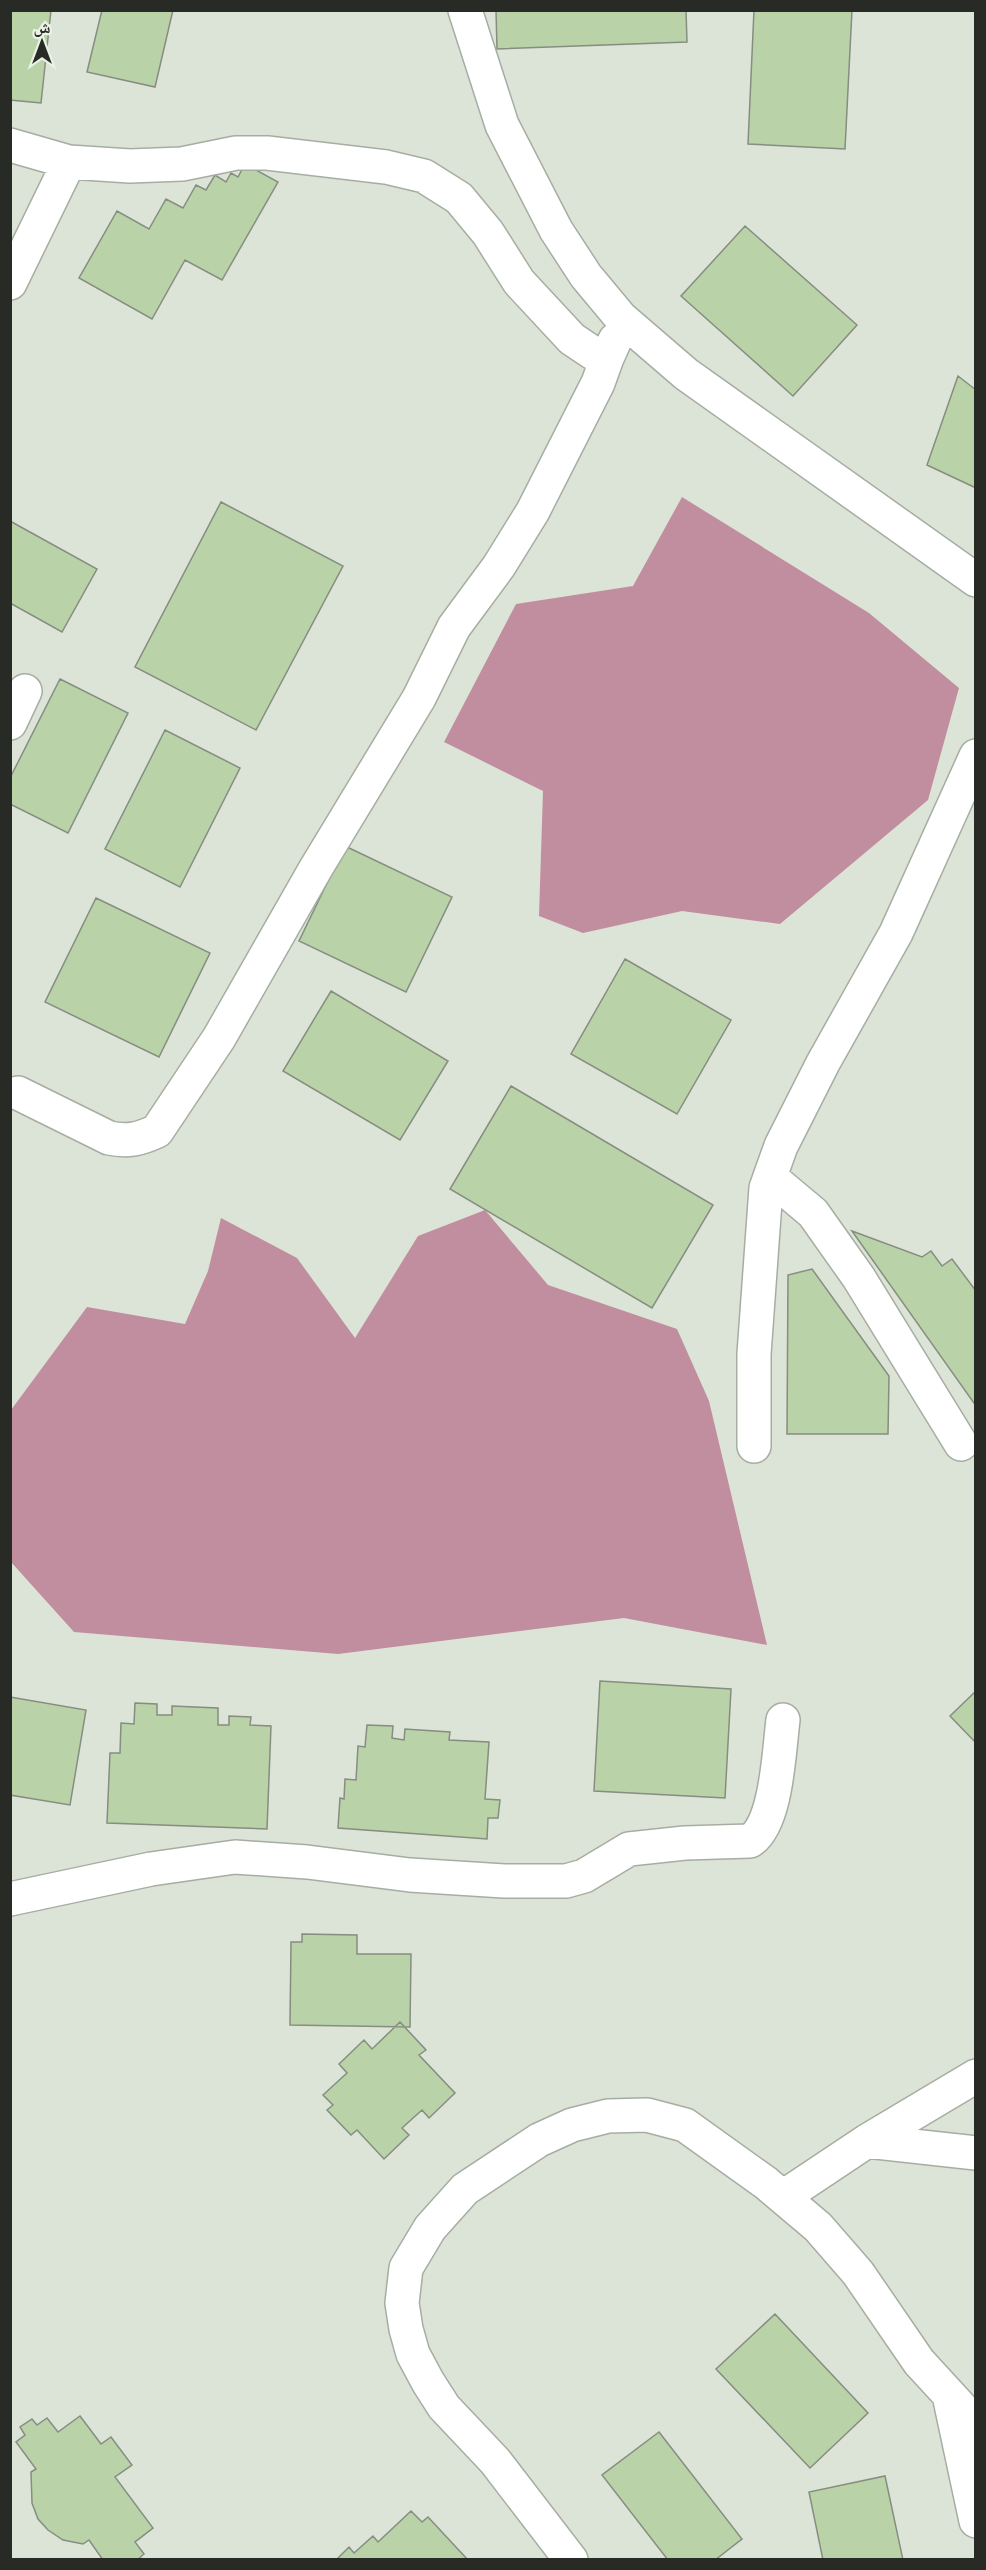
<svg xmlns="http://www.w3.org/2000/svg" width="986" height="2570" font-family="Ubuntu,'Noto Naskh Arabic',sans-serif">
  <rect width="100%" height="100%" fill="#dce4d7"/>
  <path fill="#c18e9f" d="M682,497l187,116 90,75 -31,112 -148,124 -98,-13 -99,22 -44,-17 4,-125 -99,-49 72,-138 117,-18z
    M485,1210l63,75 129,44 32,72 58,244 -143,-27 -286,36 -264,-22 -63,-70v-152l76,-103 98,17 23,-53 13,-53 76,40 58,80 63,-102z"/>
  <path fill="#b9d2a7" stroke="#868d81" stroke-width="1.5" d="M10,10h41l-10,93 -31,-3z
    M102,10h71l-18,77 -68,-15z
    M496,10h190l1,32 -190,7z
    M754,10h98l-7,139 -97,-5z
    M245,164l33,18 -56,98 -37,-20 -33,59 -73,-41 38,-67 32,18 17,-30 17,9 13,-23 10,5 9,-15 11,7 5,-9 7,4z
    M745,226l112,99 -64,71 -112,-100z
    M958,376l18,14v98l-49,-23z
    M221,502l122,64 -87,164 -121,-63z
    M10,521l87,48 -35,63 -52,-29z
    M60,679l68,34 -60,120 -58,-29v-26z
    M165,730l75,38 -60,119 -75,-38z
    M345,846l107,51 -46,95 -107,-51z
    M96,898l114,55 -51,104 -114,-55z
    M625,959l106,61 -54,94 -106,-60z
    M331,991l117,70 -48,79 -117,-69z
    M511,1086l202,119 -61,103 -202,-119z
    M852,1231l70,26 9,-6 11,15 10,-7 24,32v115z
    M812,1269l77,107 -1,58h-101l1,-159z
    M600,1681l131,8 -6,109 -131,-7z
    M976,1691v52l-26,-27z
    M10,1697l76,13 -16,95 -60,-10z
    M135,1703l22,1v11h15v-9l46,2v17h11v-9l22,1 -1,8 21,1 -4,103 -160,-6 3,-70h10l1,-30 13,1z
    M367,1725l26,1 -1,12 12,2 1,-11 45,3 -1,8 40,2 -4,57 15,1 -2,18h-10l-1,21 -149,-11 2,-30 4,1 1,-20 11,1 2,-34 7,1z
    M302,1934l55,1v19h54l-1,73 -120,-2 1,-83h11z
    M400,2022l26,28 -7,5 36,38 -26,25 -7,-8 -20,18 7,7 -25,24 -27,-29 -6,5 -24,-25 6,-5 -10,-10 24,-22 -8,-9 25,-24 8,9z
    M775,2314l93,99 -58,55 -94,-99z
    M80,2416l21,28 10,-7 21,28 -17,12 38,51 -18,14 9,12 -7,6h-34l-14,-20 -6,4 -20,-4 -15,-10 -10,-11 -6,-16 -1,-31 5,-3 -20,-27 9,-7 -5,-8 12,-8 5,6 10,-7 11,14z
    M659,2432l83,107 -27,21h-47l-66,-85z
    M885,2476l18,84h-80l-14,-68z
    M411,2511l11,11 6,-5 40,43h-132l13,-13 5,6 19,-17 5,6z"/>
  <g fill="none" stroke-linecap="round" stroke-linejoin="round">
    <defs>
      <path id="minor" d="M465,10l37,115 54,105 30,46 35,42 65,56 290,206
        M10,145l59,17 61,4 52,-2 54,-11h31l119,14 38,9 35,22 29,35 31,49 53,57 21,14 14,5 8,-18
        M10,283l59,-121
        M10,723l15,-32
        M18,1093l91,45c19,4 31,1 48,-7l62,-93 97,-170 103,-170 35,-71 45,-61 34,-55 65,-128 9,-25
        M770,1177l43,36 46,65 102,166
        M754,1446v-92l12,-166 15,-42 42,-83 73,-130 80,-177
        M10,1899l141,-30 84,-12 72,5 103,13 94,6h62l18,-5 45,-27 56,-6 65,-2c27,-17 29,-91 33,-121
        M867,2141l109,12
        M783,2197l84,-56 109,-65
        M949,2395l27,126
        M571,2560l-76,-99 -51,-54 -16,-25 -15,-28 -7,-25 -4,-26 4,-35 24,-40 35,-39 74,-49 33,-15 36,-9 39,-1 38,10 81,58 52,44 40,46 61,89 57,62"/>
    </defs>
    <use href="#minor" stroke="#a6ada2" stroke-width="36"/>
    <use href="#minor" stroke="#fff" stroke-width="33"/>
  </g>
  <rect width="986" height="2570" fill="none" stroke="#282a26" stroke-width="24"/>
  <g transform="translate(42 42)" stroke="#eaf1e5" stroke-width="4.5" paint-order="stroke">
  <path d="M0-4.5L10 22L0 15L-10 22Z" fill="#282a26"/>
  <text y="-9" font-size="16" font-weight="bold" text-anchor="middle" fill="#282a26">ش</text>
  </g>
</svg>
